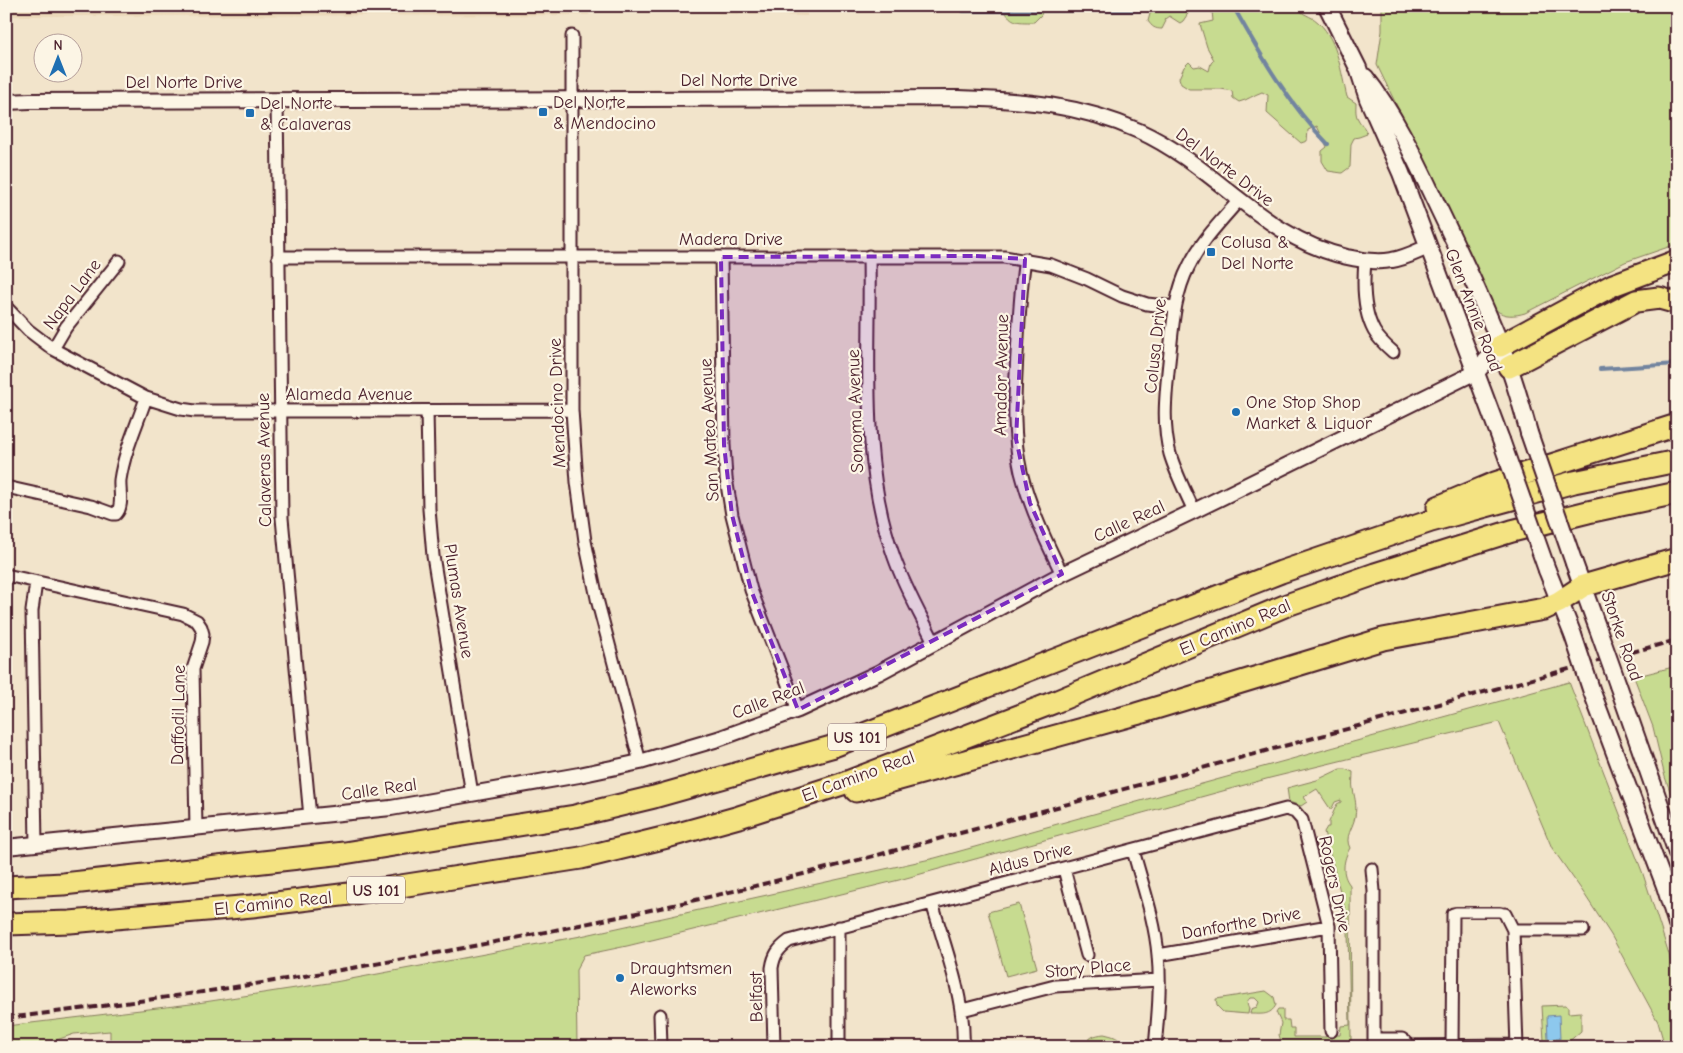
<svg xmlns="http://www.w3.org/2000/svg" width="1683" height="1053" font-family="'Comic Neue',sans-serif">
  <rect width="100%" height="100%" fill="#f2e4cb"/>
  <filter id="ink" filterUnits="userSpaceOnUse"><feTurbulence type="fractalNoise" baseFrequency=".02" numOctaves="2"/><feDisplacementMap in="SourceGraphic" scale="10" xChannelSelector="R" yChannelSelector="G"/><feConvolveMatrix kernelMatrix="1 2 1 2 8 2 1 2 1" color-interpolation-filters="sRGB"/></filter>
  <g filter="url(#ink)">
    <path fill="#ebd8b9" d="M6,6h801v10l-217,-7 -1,6 -583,1z"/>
    <path fill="#c7db90" stroke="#887d5e" d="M1001,6h43l-3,9 -7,7c-19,0 -22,1 -33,-16z
      M1157,6h36l-10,15 -3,2 -11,-7 -4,3 1,2 -4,8c-7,0 -10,-2 -14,-8l2,-7z
      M1208,6h92l-1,4c6,6 15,7 20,13 19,18 22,50 28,74l9,6c0,5 -1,11 2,16 3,6 7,8 9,15l-8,3 -5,1 -3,6 -1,23 -8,6 -14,-2 -6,-10v-10l5,-4 -10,-21 -9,4 -1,11 -6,2 -34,-30 1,-18 -6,-3c-9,3 -14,8 -23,10l-6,-4 -1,-7 -11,-2h-32l-8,-5 -2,-6 5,-11 5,-5 5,5 6,-1 9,5 2,-8 3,-3 -7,-13 -7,-23 13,-3 -1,-10z
      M1382,6h295v238l-52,18 -100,51c-10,3 -21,4 -29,-3 -12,-11 -17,-38 -24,-52 -32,-65 -64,-129 -95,-193l5,-34z
      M1677,666v145l-12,-34 -12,-50 -19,-50z
      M1569,682l74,192 26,80 8,38v55h-12l-7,-25 -47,-87 -30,-46 -29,-41 -53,-126 -229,56 -371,102 -272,66 -43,9 -8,15 1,77h-467v-16l-36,3 -38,13h-30v-21l185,-22 144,-22 246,-46 354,-78z
      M1340,769h5l8,3c0,6 -1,12 0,17 2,11 4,15 2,28 -2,11 -11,20 -5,31 -7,12 -9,26 0,37l1,157 -21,5h-47l-4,-12 2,-12 -5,-11 2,-3h5v11h6l1,8h4v9h32v-2h14l1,-9 9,-1 -2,-95 -1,-13 -23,-85 3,-5h2v-5l8,-18 4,-2v-2l-6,2 -4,8 -14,-21 -13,8 3,5 -6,4 -12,-4 -2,-14 30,-8z
      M1019,904l18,64 -31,8 -18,-64z
      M1266,991l8,6 2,8c-6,11 -14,9 -26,9l1,-5 6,-2 2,-5 -4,-4h-5c-4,4 -3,6 -1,10l-1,6 -25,-2 -6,-6 -1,-7z
      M1565,1005l3,2v6l13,-1v19l-15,13h-20l-2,-3 -2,-35z
      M1104,1034c8,2 17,3 18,13h-37c2,-10 10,-12 19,-13z"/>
    <path fill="#8dc8ed" stroke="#72849f" d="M1559,1015l1,24h-12l-1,-23z"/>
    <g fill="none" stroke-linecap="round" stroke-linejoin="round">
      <path stroke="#72849f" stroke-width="4" d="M1233,6c27,48 56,99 95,138
        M963,11l272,-1
        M1600,369l77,-5"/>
      <defs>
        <path id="pedestrian" d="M1453,914l3,-2h44l5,2"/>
        <path id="minor" d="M572,36v374l5,72 8,59 13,62 42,159
          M277,100l5,418 28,299
          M869,256c2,100 -10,205 25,301 10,29 26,57 40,85
          M278,257h726l47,8 36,14 35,17 25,8 28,3
          M721,257l3,188 2,33 6,37 19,75 47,120
          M1025,259c-5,32 -6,64 -8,95 -2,39 -5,79 4,118 9,36 25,69 41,102
          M1365,261c-2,22 -2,50 9,70 5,9 12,15 19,21
          M6,307l22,23 25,19 93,49 35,11 14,2h70l307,-1
          M53,349l13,-22 53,-66
          M427,411l2,98 4,47 39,238
          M6,487l85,19 22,8h3c8,-8 3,-24 4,-34 4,-28 17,-55 26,-82
          M1194,511c-8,-18 -18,-37 -24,-57 -9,-33 -3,-69 0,-102 3,-30 5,-59 19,-86 12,-25 33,-46 51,-67
          M6,575l177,39 14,7 4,6 2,7 -1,8 -9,27 3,160
          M36,845l-4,-234 4,-29
          M1133,850c9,34 22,69 25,105 3,30 0,61 -3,92
          M1064,869l23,86
          M1372,869l2,22v156
          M932,903c13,44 34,99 31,144
          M1505,914l8,16 4,117
          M839,927v120
          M1513,930h70
          M1158,955l171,-29
          M962,1010l93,-24 104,-6
          M660,1015l1,32
          M1374,1039h28l10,8
          M1412,1046l105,-1
          M774,1047l-2,-79c2,-13 6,-19 17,-27l497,-132 9,3 7,8 27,106 2,105
          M1452,1047l1,-133"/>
        <path id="tertiary" d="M6,102l24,-1 928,-3c64,2 121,6 181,33 77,35 123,107 208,126 15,3 30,6 45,3 13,-2 24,-8 36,-13
          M6,847l385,-39 188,-33 61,-13 78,-23 80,-29 80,-37 184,-99 132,-63 282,-139"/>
        <path id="secondary" d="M1327,6l31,62 10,31 33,74 100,267
          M1365,77c31,39 52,86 73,130 25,52 51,106 71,160 8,22 14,44 20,66
          M1476,372l24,-26
          M1574,563l24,66
          M1547,570l26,65
          M1618,685l59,168
          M1592,692l73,194 12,38"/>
        <path id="motorway" d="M1500,346l113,-61 64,-24
          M1509,367l127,-66 23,-3 18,5
          M1438,507l57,-24 182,-58
          M856,791l280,-77 247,-75 161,-30 15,-7 24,-16 94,-27
          M6,887l57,-3 281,-31 231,-37 79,-19 177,-50 450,-175 150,-51 143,-39 103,-21
          M6,924l64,-2 182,-16 97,-12 232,-36 86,-21 72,-20 103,-33 213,-82 232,-97 88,-31 137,-43 76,-19 89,-19"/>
      </defs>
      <use href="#pedestrian" stroke="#4a1f2b" stroke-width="12"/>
      <use href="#minor" stroke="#4a1f2b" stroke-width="15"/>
      <use href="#tertiary" stroke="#4a1f2b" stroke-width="18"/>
      <use href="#secondary" stroke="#4a1f2b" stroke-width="20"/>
      <use href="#motorway" stroke="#4a1f2b" stroke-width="25"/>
      <use href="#pedestrian" stroke="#fcf5e5" stroke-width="9"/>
      <use href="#minor" stroke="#fcf5e5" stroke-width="11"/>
      <use href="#tertiary" stroke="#fcf5e5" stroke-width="14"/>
      <use href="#secondary" stroke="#fcf5e5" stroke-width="16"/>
      <use href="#motorway" stroke="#f4e382" stroke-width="21"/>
      <path stroke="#4a1f2b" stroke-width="4" stroke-dasharray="8 4" stroke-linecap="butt" d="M6,1018c223,-26 444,-64 663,-112 143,-32 284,-71 425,-109 195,-52 389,-105 583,-157"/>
      <defs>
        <path id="secondary-bridge" d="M1529,433l45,130
          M1501,440l46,130
          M1598,629l20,56
          M1573,635l19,57"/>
      </defs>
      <use href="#secondary-bridge" stroke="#4a1f2b" stroke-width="20" stroke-linecap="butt"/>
      <use href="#secondary-bridge" stroke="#fcf5e5" stroke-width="16"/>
    </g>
  </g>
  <path fill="#7b2cbf" fill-opacity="0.2" stroke="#7b2cbf" stroke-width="4" stroke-dasharray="10 6" stroke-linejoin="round" d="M976,256l49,3 -9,180 14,64 32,71 -264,136 -47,-120 -19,-75 -8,-70 -3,-188z"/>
  <g fill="#1f6fb2" stroke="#fcf5e5" stroke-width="2">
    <rect x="538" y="107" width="10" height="10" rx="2.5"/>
    <rect x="245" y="108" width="10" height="10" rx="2.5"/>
    <rect x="1206" y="247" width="10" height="10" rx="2.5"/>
    <circle cx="1236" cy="412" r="5"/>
    <circle cx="620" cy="978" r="5"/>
  </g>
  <g text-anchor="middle" stroke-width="4.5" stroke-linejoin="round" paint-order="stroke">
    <g fill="#fcf5e5" stroke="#7f5f63" stroke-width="1">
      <rect x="828" y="723.5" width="58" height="27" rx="4"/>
      <rect x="347" y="876.5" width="58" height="27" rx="4"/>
    </g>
    <g font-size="16" font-weight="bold" fill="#4a1f2b">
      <text x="857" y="743">US 101</text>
      <text x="376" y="896">US 101</text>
    </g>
    <g font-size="18" fill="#4a1f2b" stroke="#fcf5e5">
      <text x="739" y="86">Del Norte Drive</text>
      <text x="184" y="88">Del Norte Drive</text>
      <text transform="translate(1225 167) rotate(37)" y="6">Del Norte Drive</text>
      <text x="731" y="245">Madera Drive</text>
      <text transform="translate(72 294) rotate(-53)" y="6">Napa Lane</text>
      <text transform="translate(1474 310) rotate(69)" y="6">Glen Annie Road</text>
      <text transform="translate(1155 346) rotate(-84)" y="6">Colusa Drive</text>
      <text transform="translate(1001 375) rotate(-89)" y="6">Amador Avenue</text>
      <text x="349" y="400">Alameda Avenue</text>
      <text transform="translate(557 403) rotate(-92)" y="6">Mendocino Drive</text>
      <text transform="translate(855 411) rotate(-92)" y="6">Sonoma Avenue</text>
      <text transform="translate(709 430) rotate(-93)" y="6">San Mateo Avenue</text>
      <text transform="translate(264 460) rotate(-91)" y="6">Calaveras Avenue</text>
      <text transform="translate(1129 521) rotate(-25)" y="6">Calle Real</text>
      <text transform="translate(459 601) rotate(81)" y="6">Plumas Avenue</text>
      <text transform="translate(1235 627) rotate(-23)" y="6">El Camino Real</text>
      <text transform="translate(1622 636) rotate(71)" y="6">Storke Road</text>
      <text transform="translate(768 700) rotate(-21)" y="6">Calle Real</text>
      <text transform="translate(178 715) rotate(-89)" y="6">Daffodil Lane</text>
      <text transform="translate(858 776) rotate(-20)" y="6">El Camino Real</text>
      <text transform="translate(379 789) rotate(-8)" y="6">Calle Real</text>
      <text transform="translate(1030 859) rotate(-15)" y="6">Aldus Drive</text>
      <text transform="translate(1335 884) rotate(78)" y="6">Rogers Drive</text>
      <text transform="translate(273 903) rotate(-6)" y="6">El Camino Real</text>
      <text transform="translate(1241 923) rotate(-10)" y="6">Danforthe Drive</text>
      <text transform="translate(1088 968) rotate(-5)" y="6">Story Place</text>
      <text transform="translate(756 997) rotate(-91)" y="6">Belfast</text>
    </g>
    <g font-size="18" fill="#4a1f2b" stroke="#fcf5e5" text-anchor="start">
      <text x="553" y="108">Del Norte<tspan x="553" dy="21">&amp; Mendocino</tspan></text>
      <text x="260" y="109">Del Norte<tspan x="260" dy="21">&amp; Calaveras</tspan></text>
      <text x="1221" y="248">Colusa &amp;<tspan x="1221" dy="21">Del Norte</tspan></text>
      <text x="1246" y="408">One Stop Shop<tspan x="1246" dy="21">Market &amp; Liquor</tspan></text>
      <text x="630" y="974">Draughtsmen<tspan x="630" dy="21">Aleworks</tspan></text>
    </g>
  </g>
  <rect width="1683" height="1053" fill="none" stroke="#fcf5e5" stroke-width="25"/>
  <rect x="12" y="12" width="1658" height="1028" fill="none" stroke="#4a1f2b" stroke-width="2" filter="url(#ink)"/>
  <g transform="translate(58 58)"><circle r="24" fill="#fcf5e5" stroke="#b59f9b"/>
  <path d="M0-4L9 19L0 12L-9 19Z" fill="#1f6fb2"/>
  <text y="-8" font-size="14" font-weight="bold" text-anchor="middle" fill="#4a1f2b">N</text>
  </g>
</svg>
